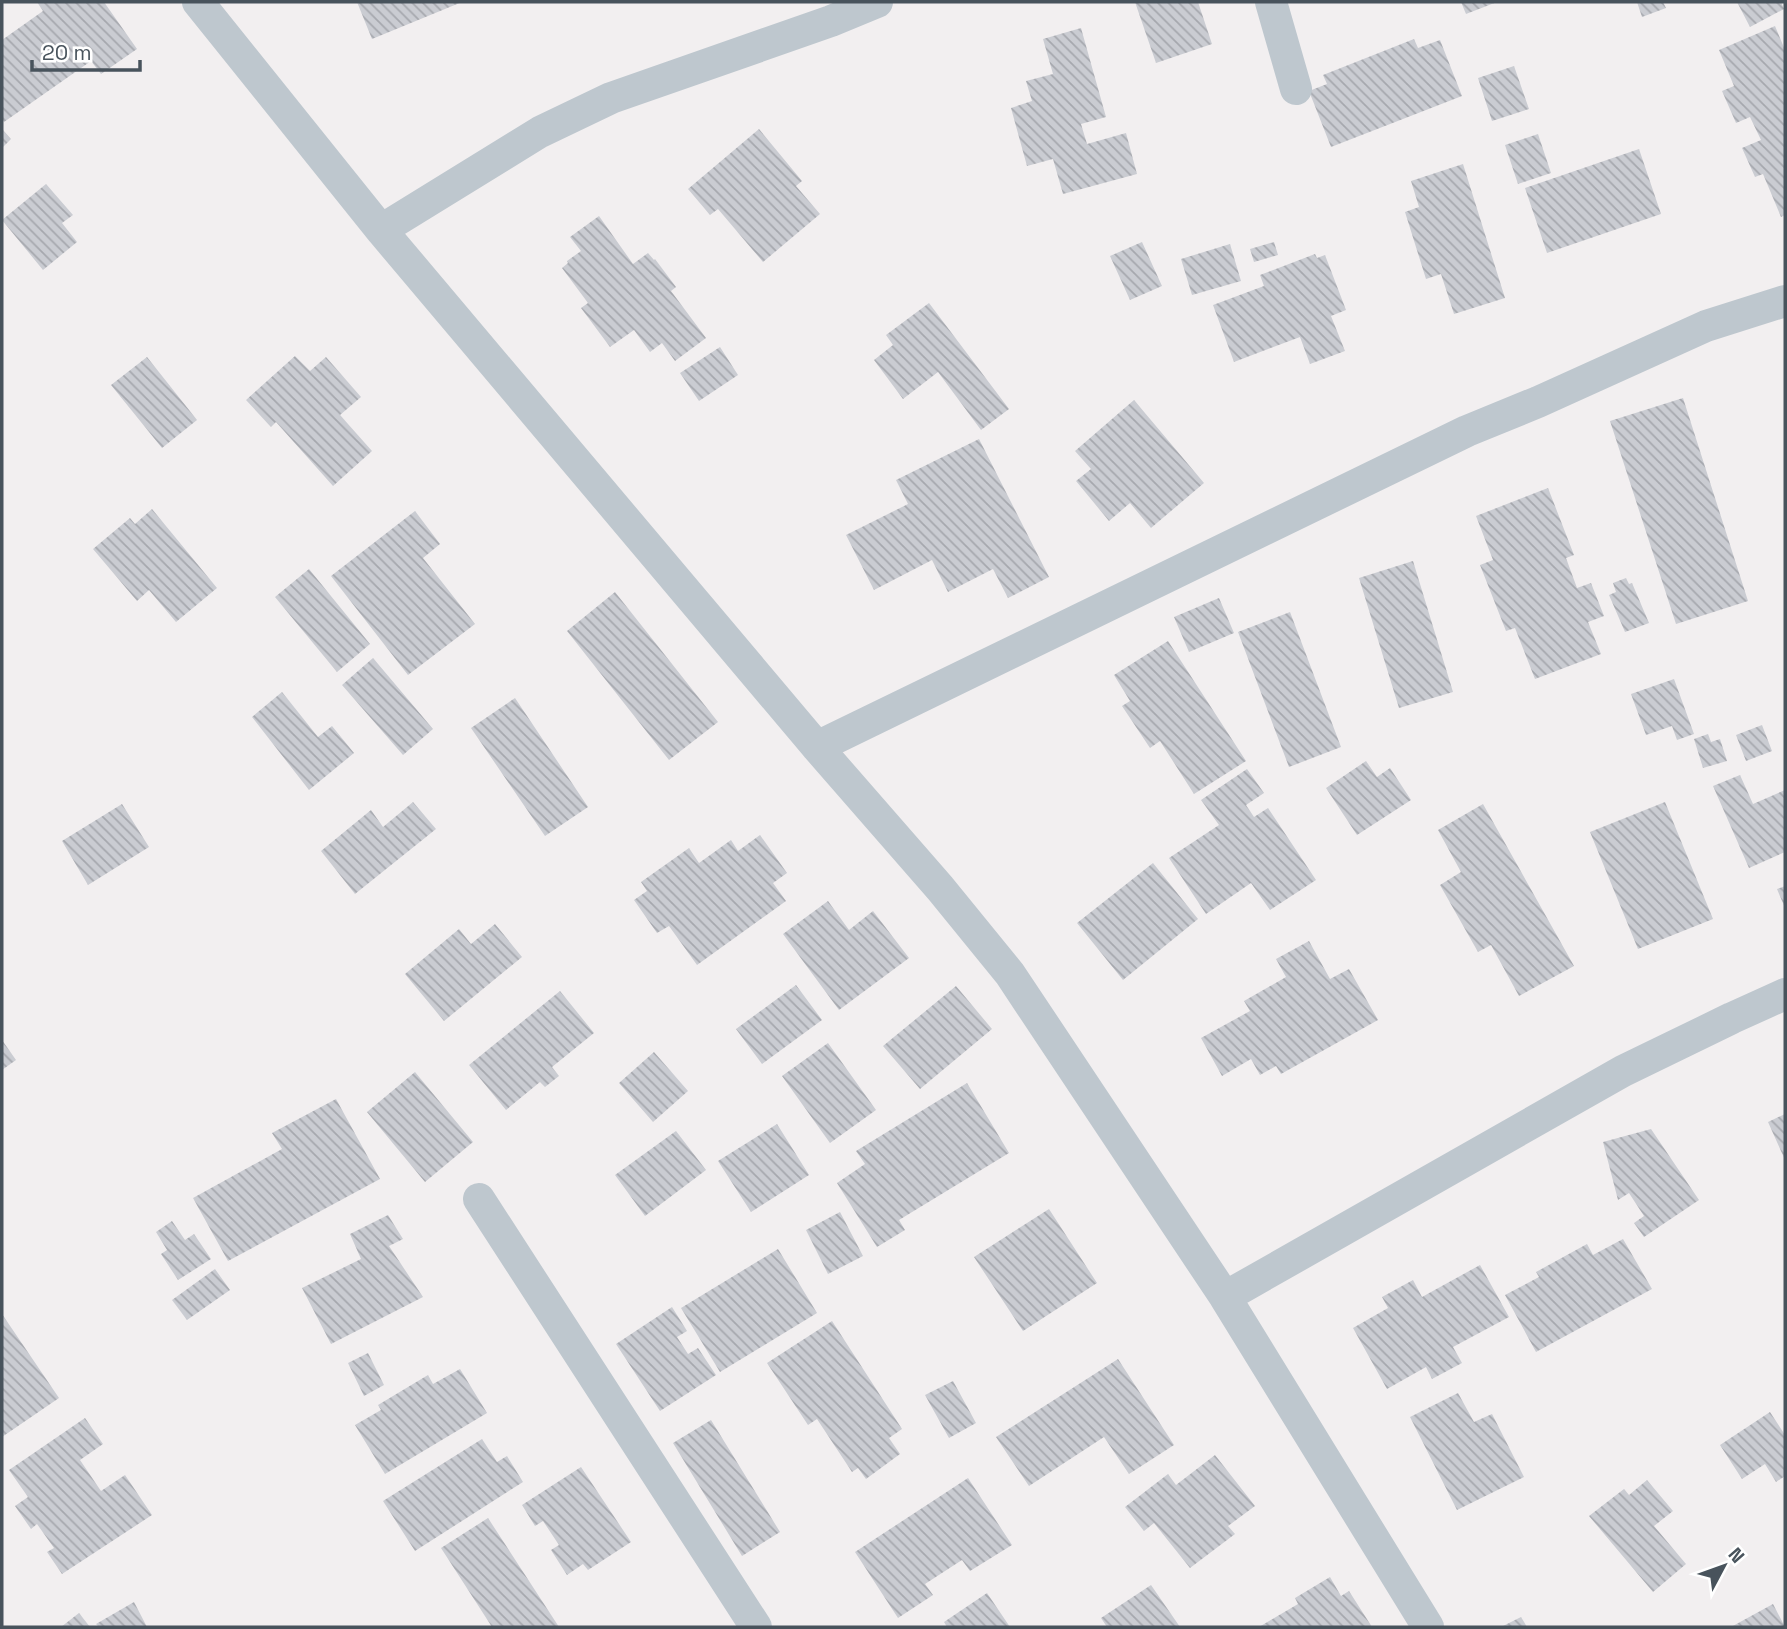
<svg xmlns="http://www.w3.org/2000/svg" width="1787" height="1629" font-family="'Space Grotesk',sans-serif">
  <defs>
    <pattern id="building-back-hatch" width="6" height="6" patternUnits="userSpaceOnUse" patternTransform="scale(1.75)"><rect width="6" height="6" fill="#caccd2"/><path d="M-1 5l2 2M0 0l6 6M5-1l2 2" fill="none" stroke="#a6a8ae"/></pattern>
  </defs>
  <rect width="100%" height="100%" fill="#f2eff0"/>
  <path fill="url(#building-back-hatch)" d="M37,2h67l33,47 -36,25 -10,-13 -87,61 -2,-3v-79l41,-29z
    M357,2h105l-90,37z
    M1135,2h63l14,42 -56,19z
    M1461,2h36l-31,12z
    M1637,2h26l3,6 -24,9z
    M1737,2h44l3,7 -34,18z
    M1775,26l10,24v165l-4,2 -18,-43 -8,3 -13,-29 19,-8 -11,-23 -14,6 -14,-32 12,-5 -15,-36z
    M1081,28l25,89 -25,7 6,20 39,-11 11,41 -74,20 -10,-35 -26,7 -16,-58 21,-7 -6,-20 27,-7 -10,-35z
    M1414,39l4,9 22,-8 22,56 -131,51 -22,-56 18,-7 -4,-9z
    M1514,66l15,43 -37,12 -14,-43z
    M2,129l9,10 -9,9z
    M759,129l43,52 -6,5 24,28 -57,48 -45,-53 -8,6 -22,-26z
    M1538,134l13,39 -33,11 -13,-39z
    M1639,149l22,65 -114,39 -22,-65z
    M1463,164l42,134 -51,16 -13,-40 -15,5 -21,-67 14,-5 -8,-26z
    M46,184l27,31 -11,8 15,19 -34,28 -41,-50z
    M599,216l34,48 15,-11 6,7 1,-1 21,28 -5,4 35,47 -31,23 -13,-18 -12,9 -16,-22 -24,17 -29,-39 7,-5 -26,-35 6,-5 -1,-2 14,-10 -11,-14z
    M1142,242l20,44 -32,14 -20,-44z
    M1274,242l4,13 -24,7 -4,-13z
    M1230,244l11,37 -49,14 -11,-36z
    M1315,254l2,4 8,-3 21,55 -15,6 14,35 -35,13 -10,-27 -66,25 -21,-57 51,-19 -4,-11z
    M929,303l80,106 -28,21 -43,-58 -35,27 -29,-39 19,-15 -7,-10z
    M720,347l18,28 -39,26 -19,-28z
    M295,356l15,15 16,-14 35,40 -21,18 32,36 -39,35 -57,-64 -5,5 -25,-27z
    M147,357l50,63 -35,28 -51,-63z
    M1683,398l65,203 -72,23 -66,-203z
    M1134,400l70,83 -53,45 -21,-25 -21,18 -33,-40 15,-12 -16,-18z
    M979,439l70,138 -41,21 -15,-29 -45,23 -16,-32 -58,30 -28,-55 62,-31 -12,-24z
    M1548,488l26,67 -8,3 11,30 14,-5 13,33 -16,6 13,32 -66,25 -20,-51 -9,3 -26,-66 13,-5 -17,-44z
    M152,509l65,79 -41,34 -27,-32 -12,11 -44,-52 37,-31 5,6z
    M415,511l25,33 -17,14 52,66 -67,51 -77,-99z
    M1413,561l40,131 -54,16 -40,-130z
    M309,569l61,75 -33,28 -62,-75z
    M1626,578l3,6 3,-1 17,40 -24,9 -16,-37 7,-3 -3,-9z
    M615,592l103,130 -49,38 -102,-129z
    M1219,598l15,35 -45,19 -15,-35z
    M1290,612l51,135 -52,20 -51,-135z
    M1168,641l78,120 -52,33 -34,-53 -10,7 -28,-42 8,-5 -16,-26z
    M373,658l60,71 -30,26 -61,-70z
    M1674,679l20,55 -17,6 -5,-14 -26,9 -15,-41z
    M282,692l36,45 14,-11 22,27 -45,37 -57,-73z
    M515,698l73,109 -43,29 -74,-108z
    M1762,725l10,26 -26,10 -10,-26z
    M1708,734l3,8 9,-3 7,22 -24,7 -9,-29z
    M1366,761l11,16 13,-9 21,32 -54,35 -31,-47z
    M1247,769l17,24 -18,12 8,12 14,-9 48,72 -46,30 -19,-27 -45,31 -37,-56 50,-33 -18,-25z
    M1740,775l13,29 32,-14v62l-36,16 -36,-82z
    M413,802l23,27 -81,65 -34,-43 50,-41 12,17z
    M1665,802l48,117 -75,30 -48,-117z
    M122,804l27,43 -61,38 -26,-44z
    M1483,804l91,162 -55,30 -28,-51 -13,7 -38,-67 21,-13 -23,-42z
    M760,835l27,38 -14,10 13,18 -89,64 -28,-39 -12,7 -23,-33 13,-9 -6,-9 48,-34 10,15 32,-23 7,11z
    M1153,863l45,56 -75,61 -46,-57z
    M1785,886v22l-8,-19z
    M828,901l21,29 24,-19 36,47 -70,52 -56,-76z
    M495,924l27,33 -78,64 -39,-47 54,-45 12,15z
    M1309,941l21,38 19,-10 29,51 -97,54 -5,-8 -16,9 -9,-16 -29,17 -21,-38 49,-27 -6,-10 42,-24 -10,-18z
    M796,985l26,35 -60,44 -26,-35z
    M956,986l36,43 -72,60 -37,-43z
    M560,991l34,42 -42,34 7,9 -14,11 -5,-5 -34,28 -37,-45z
    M2,1040l14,20 -14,10z
    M828,1043l48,67 -46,33 -48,-67z
    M654,1052l34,39 -35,31 -34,-39z
    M415,1072l58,70 -48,40 -58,-70z
    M967,1083l42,70 -110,67 6,10 -28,17 -40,-64 28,-19 -9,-13z
    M336,1099l44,80 -152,82 -35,-63 89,-49 -10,-16z
    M1785,1114v46l-17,-38z
    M777,1124l32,51 -58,37 -33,-51z
    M1651,1129l48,71 -55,37 -10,-14 10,-7 -15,-23 -11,7 -15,-58z
    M676,1131l30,39 -61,46 -30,-41z
    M1049,1209l48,74 -74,48 -49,-74z
    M840,1212l23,44 -35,18 -22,-44z
    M388,1215l15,24 -14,7 34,51 -92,47 -29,-56 59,-29 -11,-25z
    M172,1221l13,19 9,-6 17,25 -33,21 -17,-26 6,-4 -11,-18z
    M1623,1239l29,50 -116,63 -31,-57 34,-18 -3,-5 51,-28 6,11z
    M778,1249l39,64 -97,59 -39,-64z
    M1480,1265l29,52 -56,30 9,16 -30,16 -6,-12 -39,22 -34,-61 35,-20 -6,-11 31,-17 9,17z
    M215,1269l15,21 -43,30 -15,-20z
    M672,1307l15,24 -10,6 11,17 10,-6 18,27 -56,36 -44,-67z
    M2,1314l57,84 -57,39z
    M832,1321l70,108 -13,9 11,16 -34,25 -8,-11 -6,4 -35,-53 -9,6 -41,-62z
    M368,1353l16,32 -20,11 -16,-33z
    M1118,1359l56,86 -45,29 -25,-37 -75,49 -33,-49z
    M460,1369l27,44 -102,61 -30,-49 26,-15 -3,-5 50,-30 5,9z
    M953,1381l23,42 -27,15 -24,-43z
    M1458,1393l16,29 18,-8 32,63 -67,33 -47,-93z
    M1770,1412l15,23v41l-9,6 -11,-18 -23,15 -22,-34z
    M85,1418l18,26 -23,16 21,31 24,-16 27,40 -90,59 -15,-22 7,-4 -17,-24 -6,5 -16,-23 13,-9 -19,-27z
    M711,1420l69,112 -38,24 -69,-113z
    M482,1439l15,23 10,-6 16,26 -108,69 -32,-50z
    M1215,1455l40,51 -27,20 7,8 -45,34 -36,-45 -10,8 -19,-24 43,-33 8,11z
    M581,1467l50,75 -43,28 -5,-6 -16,11 -16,-25 8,-5 -16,-24 -8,5 -13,-21z
    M968,1478l44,67 -42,26 -8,-11 -37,24 8,11 -35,23 -43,-66z
    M1647,1480l26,31 -19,15 32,38 -33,28 -64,-76 35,-27 5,6z
    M488,1518l71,109h-67l-51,-79z
    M1330,1577l11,19 8,-5 23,36h-113l39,-23 -3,-6z
    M1151,1585l29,42h-73l-6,-9z
    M987,1593l23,34h-63l-3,-5z
    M134,1602l13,25h-48l-3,-3z
    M1773,1604l12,23h-54z
    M79,1613l11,14h-29z
    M1521,1617l6,10h-26z"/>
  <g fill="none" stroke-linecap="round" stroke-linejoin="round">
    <path stroke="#bec7ce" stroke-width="32" d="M198,2l183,228 436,517 123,141 70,86 215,323 203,330
      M1271,2l25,87
      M381,230l159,-98 71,-34 220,-77 46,-19
      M817,747l650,-316 71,-29 168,-76 79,-25
      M479,1199l277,428
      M1225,1297l398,-226 109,-53 53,-24"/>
  </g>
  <rect width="1787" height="1629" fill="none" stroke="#48535c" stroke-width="7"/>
  <g transform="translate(1724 1566) rotate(49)" stroke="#ffffff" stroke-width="5" paint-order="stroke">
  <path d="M0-5L12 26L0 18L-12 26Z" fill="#48535c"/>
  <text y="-10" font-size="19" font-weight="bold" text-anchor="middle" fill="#48535c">N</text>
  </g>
  <path d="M32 60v10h108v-10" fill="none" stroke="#48535c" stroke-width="3.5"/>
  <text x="42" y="60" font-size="21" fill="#48535c" stroke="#ffffff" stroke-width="5" paint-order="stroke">20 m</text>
</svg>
